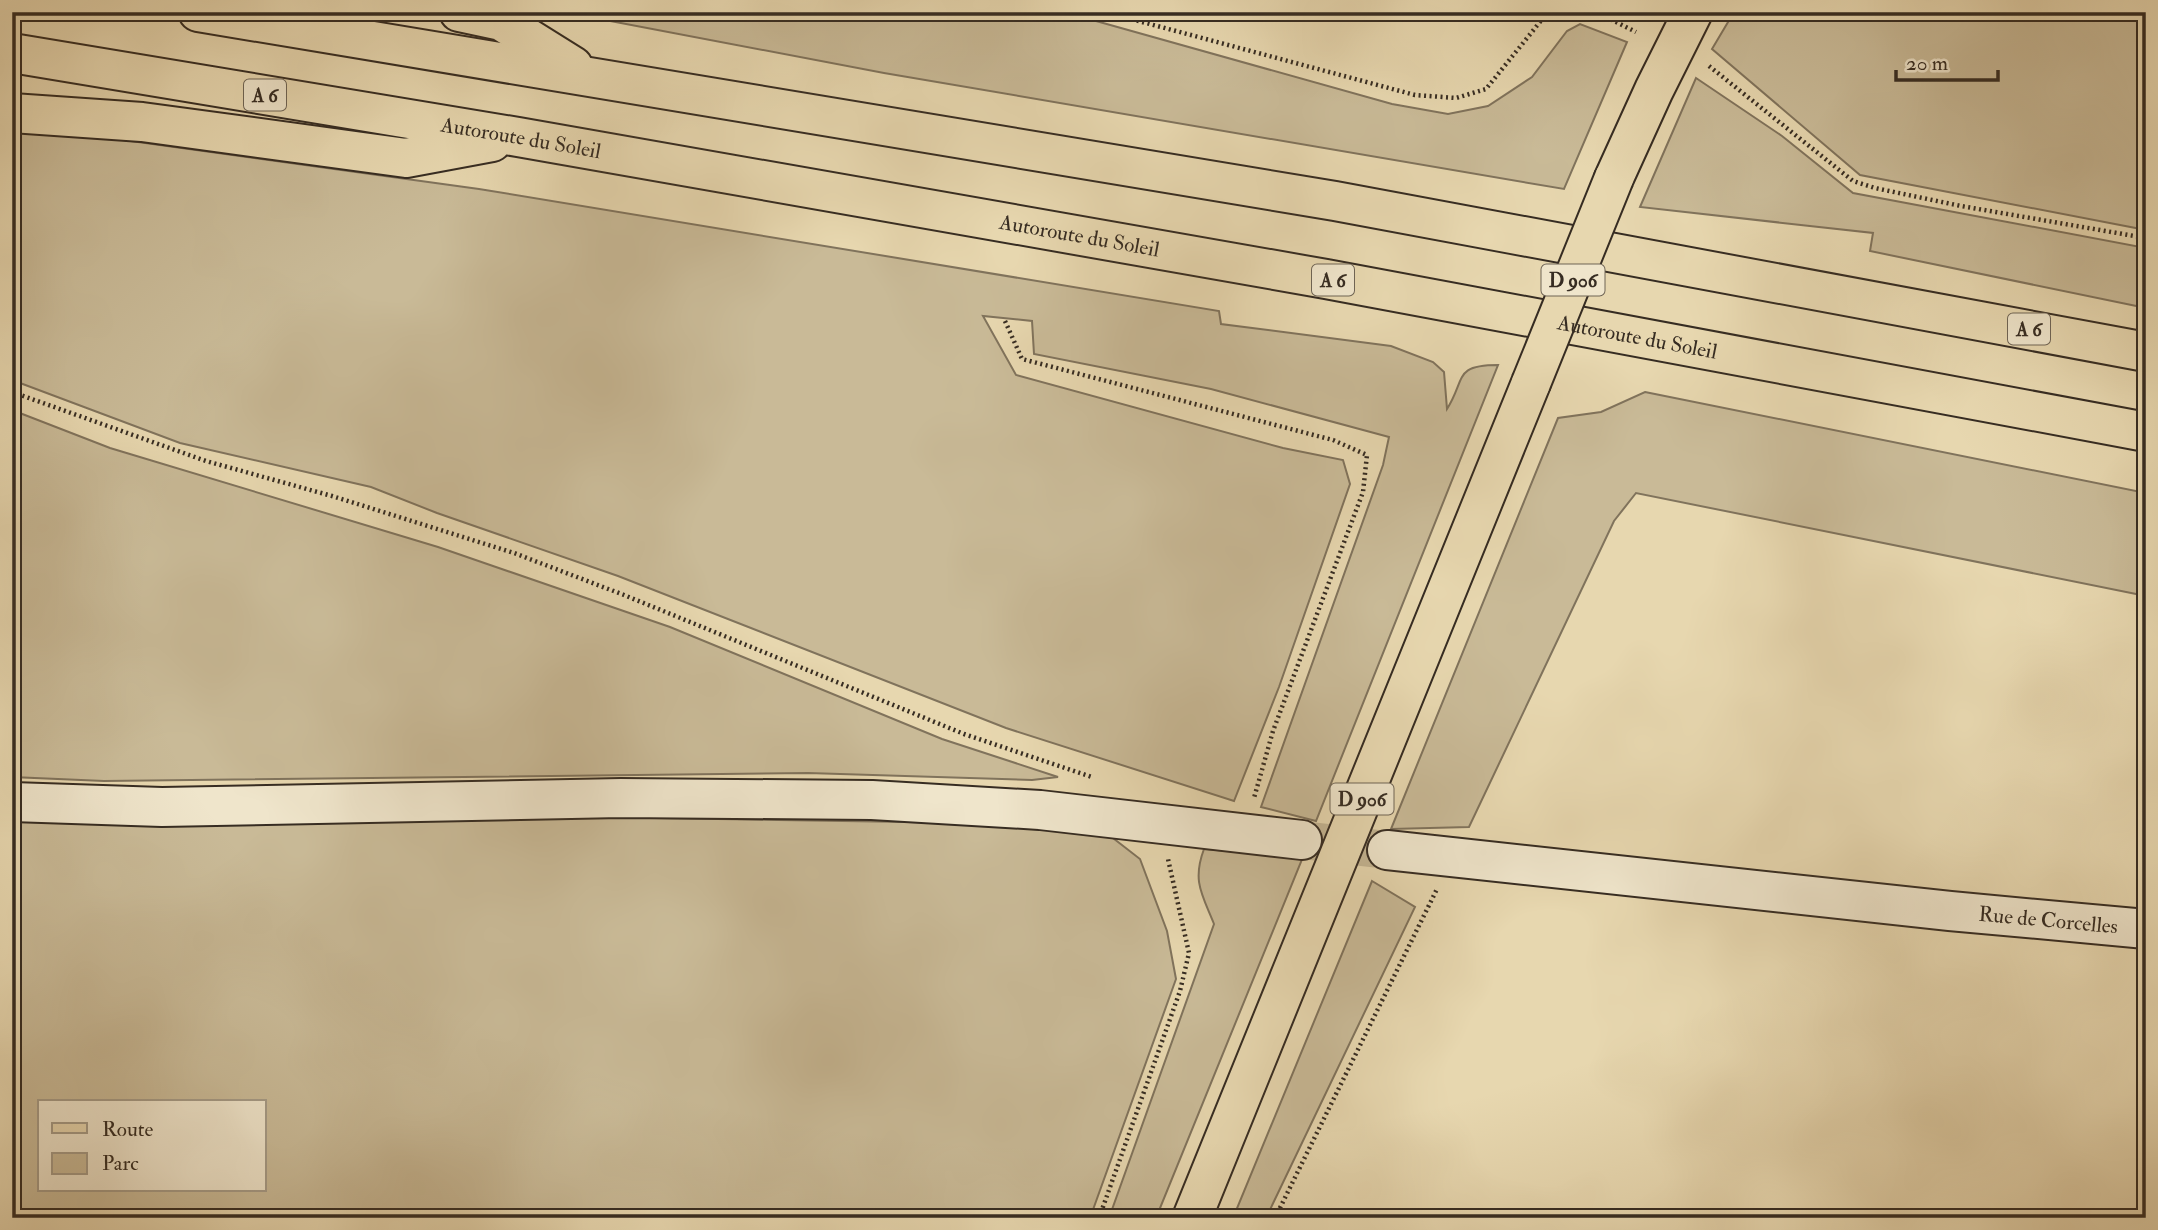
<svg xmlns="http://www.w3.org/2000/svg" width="2158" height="1230" font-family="'IM FELL Double Pica',serif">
  <rect width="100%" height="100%" fill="#e7d7af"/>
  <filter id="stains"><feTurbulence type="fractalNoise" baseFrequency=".00286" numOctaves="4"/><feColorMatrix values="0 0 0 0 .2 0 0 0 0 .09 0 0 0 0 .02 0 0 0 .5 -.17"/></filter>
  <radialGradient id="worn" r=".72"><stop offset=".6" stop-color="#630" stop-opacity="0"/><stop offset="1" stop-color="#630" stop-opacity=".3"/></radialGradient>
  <path fill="#c9ba97" stroke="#80735c" stroke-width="2" fill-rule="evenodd" d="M563,12h501l328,92 56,10 40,-8 44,-29 35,-46 13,-7 47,18 -63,147 -680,-116z
    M1734,12h412v218l-286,-55 -148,-126z
    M1696,78l86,58 71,57 293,55v60l-276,-57 3,-18 -233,-26z
    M12,127l75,8 392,54 740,122 2,13 170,22 42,16 11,10 3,37c19,-30 6,-44 51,-44l-182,456 -55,-14 122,-342 6,-28 -178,-48 -177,-35 -2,-33 -49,-5 33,59 267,73 60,12 7,24 -71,203 -45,114 -228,-73 -388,-152 -181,-63 -66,-26 -191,-44 -168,-63z
    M1645,392l501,101v103l-510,-103 -22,28 -145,306 -78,2 167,-411 43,-6z
    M12,410l98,38 328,99 232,80 272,112 116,38 -26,3 -224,-7 -704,8 -92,-4z
    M594,817l378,6 137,12 31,24 27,72 9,48 -86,239h-1078v-399zM40,1102h224v88h-224z
    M1204,849l99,8 -147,361h-47l105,-294c-12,-30 -22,-43 -10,-75z
    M1372,881l43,26 -149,311h-33z"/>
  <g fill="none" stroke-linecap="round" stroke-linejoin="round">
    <path stroke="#c4b593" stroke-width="38" stroke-dasharray="38 19" stroke-linecap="butt" d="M1302,840l85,10"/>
    <defs>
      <g id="secondary">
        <path d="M12,802l150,5 459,-9 251,2 168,10 262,30"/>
        <path id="s1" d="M1387,850l563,61 196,18"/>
      </g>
      <path id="primary" d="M1614,178l40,-88 39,-78
        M1192,1218l339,-835"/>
      <g id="highway">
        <path d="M198,12l1137,189 811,151"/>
        <path d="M459,12l42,9 72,45"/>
        <path id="s2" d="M12,53l506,84 808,142 820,153"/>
        <path d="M12,113l130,9 264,36 86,-16"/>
      </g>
    </defs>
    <use href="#secondary" stroke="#362c22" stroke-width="42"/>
    <use href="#primary" stroke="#362c22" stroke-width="42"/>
    <use href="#highway" stroke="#362c22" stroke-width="42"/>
    <path stroke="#362c22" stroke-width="4.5" stroke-dasharray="2 3.5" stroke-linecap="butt" d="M1105,12l310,83 41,3 30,-9 62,-77
      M1596,12l40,20
      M1709,66l144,115 22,7 86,18 185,32
      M1005,321l17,38 311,81 34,15 -4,37 -90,239 -19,67
      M12,392l194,69 126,35 182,57 110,42 340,139 128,43
      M1099,1218l81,-227 9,-38 -21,-94
      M1275,1218l162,-329"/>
    <use href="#secondary" stroke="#efe5cb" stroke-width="38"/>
    <use href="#primary" stroke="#e7d7af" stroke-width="38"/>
    <use href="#highway" stroke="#e7d7af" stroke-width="38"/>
    <defs>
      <path id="primary-bridge" d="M1531,383l83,-205"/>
    </defs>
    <use href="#primary-bridge" stroke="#362c22" stroke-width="42" stroke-linecap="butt"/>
    <use href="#primary-bridge" stroke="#e7d7af" stroke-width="38"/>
  </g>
  <g text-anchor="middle" stroke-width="5" stroke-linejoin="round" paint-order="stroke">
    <g fill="#efe5cb" stroke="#6e6455" stroke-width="2">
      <rect x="244" y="79.5" width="42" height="31" rx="5"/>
      <rect x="1312" y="264.5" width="42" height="31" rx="5"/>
      <rect x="1541.5" y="264.5" width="63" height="31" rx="5"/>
      <rect x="2008" y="313.5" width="42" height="31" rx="5"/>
      <rect x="1330.5" y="783.5" width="63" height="31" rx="5"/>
    </g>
    <g font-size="19" font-weight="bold" fill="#362c22">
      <text x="265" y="102">A 6</text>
      <text x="1333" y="287">A 6</text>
      <text x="1573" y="287">D 906</text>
      <text x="2029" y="336">A 6</text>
      <text x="1362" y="806">D 906</text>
    </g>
    <g font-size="21" fill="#362c22" stroke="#efe5cb">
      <text dy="7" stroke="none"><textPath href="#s2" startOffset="516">Autoroute du Soleil</textPath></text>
      <text dy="7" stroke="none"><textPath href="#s2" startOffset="1083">Autoroute du Soleil</textPath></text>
      <text dy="7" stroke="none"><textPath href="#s2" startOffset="1650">Autoroute du Soleil</textPath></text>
      <text dy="7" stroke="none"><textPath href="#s1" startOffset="665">Rue de Corcelles</textPath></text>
    </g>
  </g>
  <rect width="2158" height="1230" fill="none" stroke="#e7d7af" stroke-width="42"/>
  <rect x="14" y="14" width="2130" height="1202" fill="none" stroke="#362c22" stroke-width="3.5"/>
  <rect x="21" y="21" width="2116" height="1188" fill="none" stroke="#362c22" stroke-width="2"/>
  <rect x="38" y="1100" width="228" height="91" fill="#efe5cb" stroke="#a59b87" stroke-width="2"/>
  <rect x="52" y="1123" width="35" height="10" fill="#e7d7af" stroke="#a59b87" stroke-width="2"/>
  <text x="102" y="1136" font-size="21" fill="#362c22">Route</text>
  <rect x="52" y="1153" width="35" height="21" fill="#c9ba97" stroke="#a59b87" stroke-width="2"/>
  <text x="102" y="1170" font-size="21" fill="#362c22">Parc</text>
  <path d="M1896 70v10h102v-10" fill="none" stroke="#362c22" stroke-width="3.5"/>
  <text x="1906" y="70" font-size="21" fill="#362c22" stroke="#efe5cb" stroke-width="5" paint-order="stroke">20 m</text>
  <rect width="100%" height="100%" filter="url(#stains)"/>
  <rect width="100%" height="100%" fill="url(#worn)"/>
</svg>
